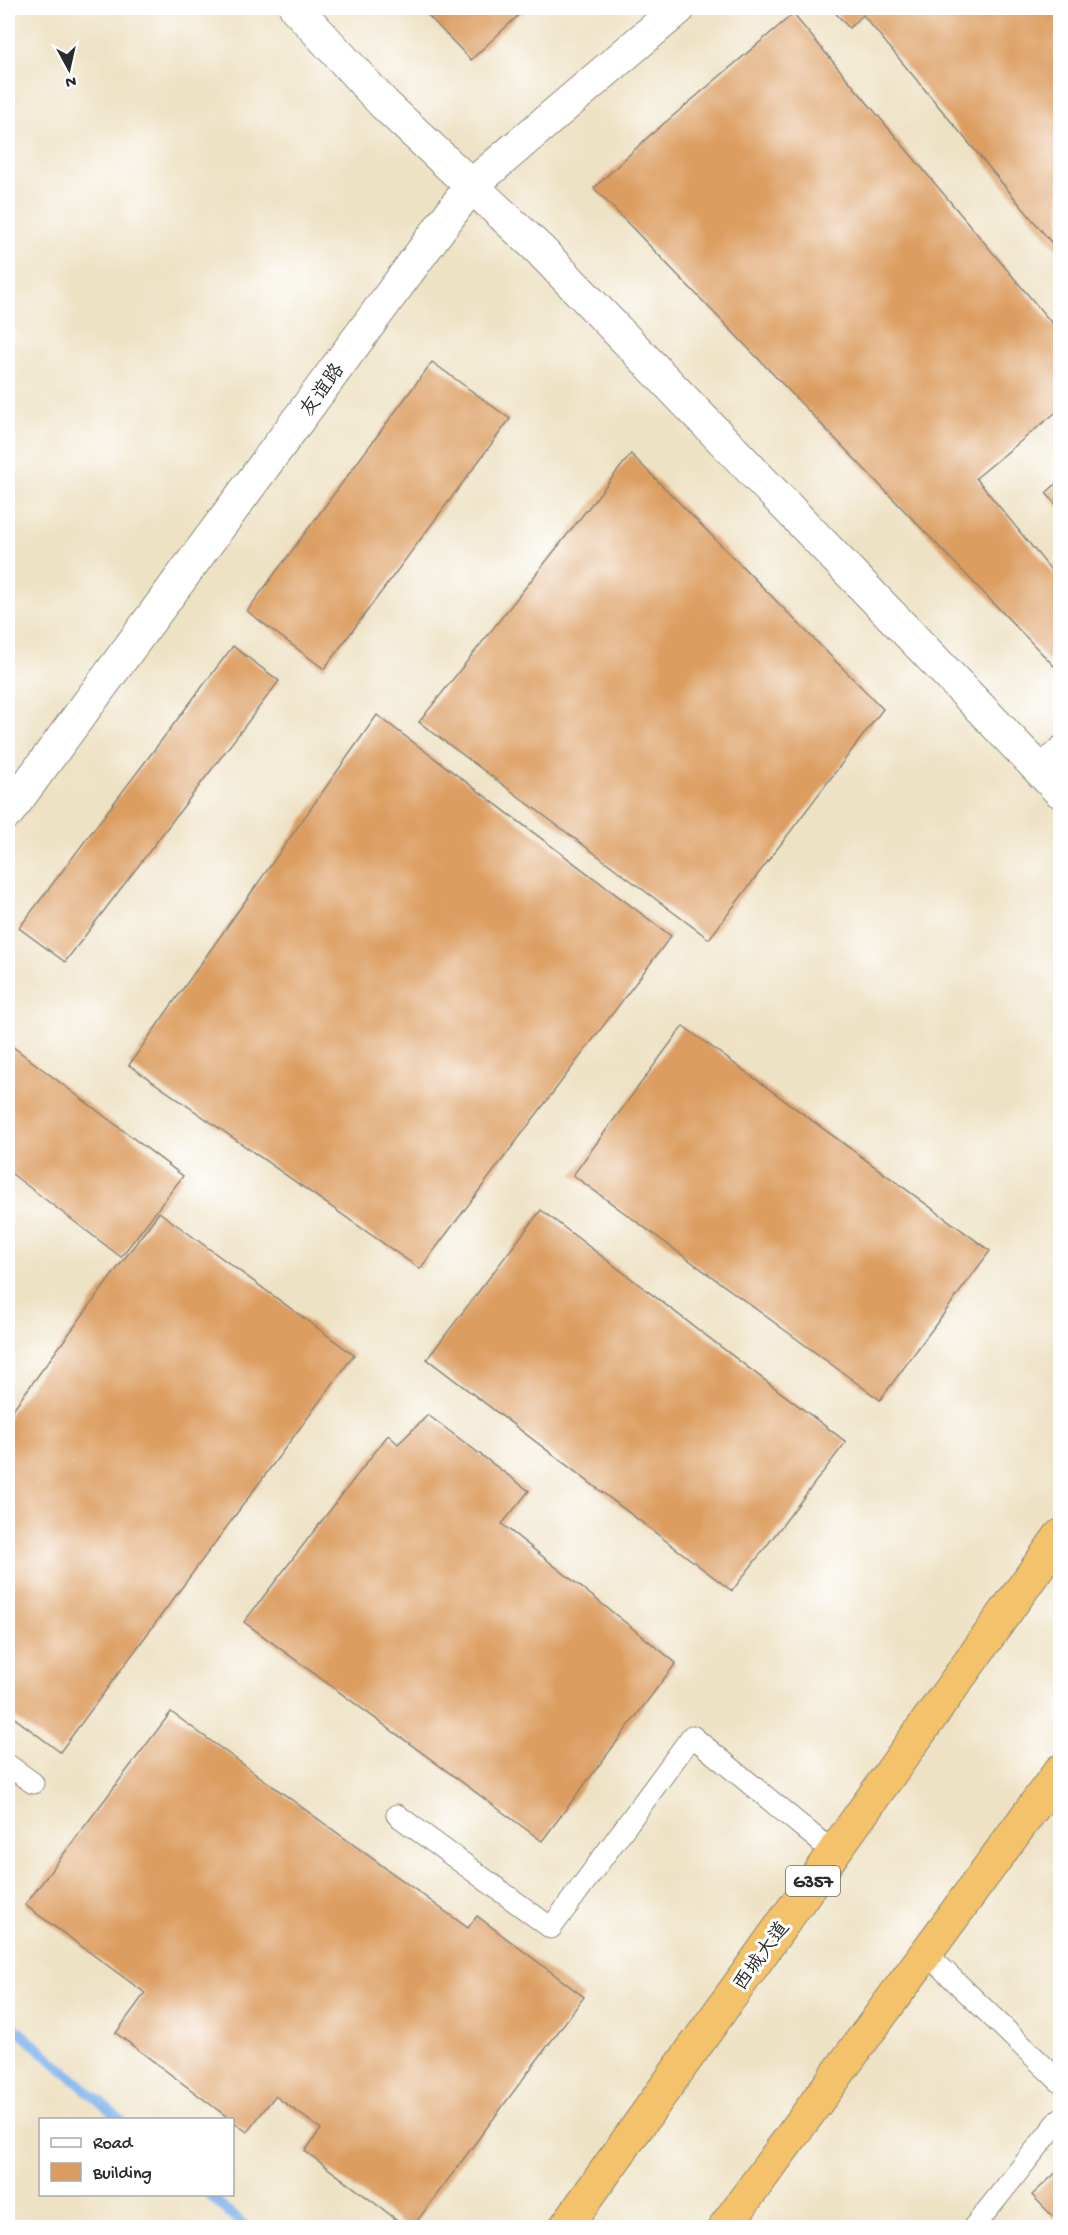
<svg xmlns="http://www.w3.org/2000/svg" width="1068" height="2235" font-family="'Gochi Hand','LXGW WenKai TC',sans-serif">
  <rect width="100%" height="100%" fill="#fff"/>
  <filter id="ink" filterUnits="userSpaceOnUse"><feTurbulence type="fractalNoise" baseFrequency=".0167" numOctaves="2"/><feDisplacementMap in="SourceGraphic" scale="12" xChannelSelector="R" yChannelSelector="G"/><feConvolveMatrix kernelMatrix="1 2 1 2 8 2 1 2 1" color-interpolation-filters="sRGB"/></filter>
  <filter id="wash" filterUnits="userSpaceOnUse"><feTurbulence type="fractalNoise" baseFrequency=".008" numOctaves="4" result="noise"/><feDisplacementMap in="SourceGraphic" scale="24" xChannelSelector="R" yChannelSelector="G"/><feGaussianBlur stdDeviation="1.35" result="paint"/><feColorMatrix in="noise" values="0 0 0 0 0 0 0 0 0 0 0 0 0 0 0 0 0 1.4 0 .05"/><feComposite in="paint" operator="in"/></filter>
  <g filter="url(#wash)">
    <rect width="100%" height="100%" fill="#eee2c4"/>
    <g fill="none" stroke-linecap="round" stroke-linejoin="round">
      <path stroke="#7fb4ed" stroke-width="10" d="M8,2022l113,98
        M208,2194l39,34"/>
    </g>
    <g id="blocks">
      <path fill="#dc9d61" d="M421,8h105l-55,52z
        M831,8h229v245l-197,-238 -14,13z
        M793,14l267,319v76l-84,69 84,103v81l-6,4 -460,-478 53,-50z
        M432,362l78,57 -186,250 -77,-58z
        M631,454l252,255 -174,230 -290,-217z
        M1060,480v29l-14,-16z
        M233,646l46,35 -214,281 -46,-34z
        M377,715l294,221 -251,333 -291,-204z
        M683,1026l307,225 -110,149 -307,-225z
        M8,1043l175,133 -62,81 -113,-86z
        M541,1210l305,232 -114,149 -305,-232z
        M159,1212l195,143 -294,397 -52,-39v-297z
        M428,1415l101,76 -27,33 174,139 -134,178 -298,-219 144,-187 10,9z
        M171,1712l297,216 9,-12 107,81 -172,231h-4l-103,-77 16,-22 -46,-33 -28,36 -131,-99 29,-40 -120,-88z
        M1060,2169v55l-28,-29z"/>
    </g>
  </g>
  <g filter="url(#ink)">
    <use href="#blocks" fill-opacity="0" stroke="#8c8678" stroke-width="1.5"/>
    <g fill="none" stroke-linecap="round" stroke-linejoin="round">
      <defs>
        <path id="service" d="M1038,768l22,-21
          M8,1765l25,18
          M397,1815l154,113 141,-192 141,116
          M926,1953l134,129
          M973,2228l87,-109"/>
        <path id="tertiary" d="M296,8l88,96 155,145 521,542
          M8,812l463,-626 208,-178"/>
        <path id="trunk" d="M565,2228l495,-692
          M724,2228l336,-457"/>
      </defs>
      <use href="#service" stroke="#8c8678" stroke-width="23"/>
      <use href="#tertiary" stroke="#8c8678" stroke-width="35"/>
      <use href="#trunk" stroke="#8c8678" stroke-width="35"/>
      <use href="#service" stroke="#fff" stroke-width="21"/>
      <use href="#tertiary" stroke="#fff" stroke-width="33"/>
      <use href="#trunk" stroke="#f3c26a" stroke-width="33"/>
    </g>
  </g>
  <g text-anchor="middle" stroke-width="6" stroke-linejoin="round" paint-order="stroke">
    <rect fill="#fff" stroke="#6b6b6b" stroke-width="1.5" x="786" y="1866" width="54" height="30" rx="4.5"/>
    <g font-size="18" font-weight="bold" fill="#2b2b2b">
      <text x="813" y="1887">G357</text>
    </g>
    <g font-size="20" fill="#2b2b2b" stroke="#fff">
      <text transform="translate(321 389) rotate(-54)" y="7">友谊路</text>
      <text transform="translate(760 1955) rotate(-54)" y="7">西城大道</text>
    </g>
  </g>
  <rect width="1068" height="2235" fill="none" stroke="#fff" stroke-width="30"/>
  <rect x="39" y="2118" width="195" height="78" fill="#ffffff" stroke="#aaaaaa" stroke-width="1.5"/>
  <rect x="51" y="2138" width="30" height="9" fill="#ffffff" stroke="#aaaaaa" stroke-width="1.5"/>
  <text x="93" y="2148" font-size="18" fill="#2b2b2b">Road</text>
  <rect x="51" y="2163" width="30" height="18" fill="#dc9d61" stroke="#aaaaaa" stroke-width="1.5"/>
  <text x="93" y="2178" font-size="18" fill="#2b2b2b">Building</text>
  <g transform="translate(69 69) rotate(172)" stroke="#ffffff" stroke-width="4.5" paint-order="stroke">
  <path d="M0-4.5L10 22L0 15L-10 22Z" fill="#2b2b2b"/>
  <text y="-9" font-size="16" font-weight="bold" text-anchor="middle" fill="#2b2b2b">N</text>
  </g>
</svg>
